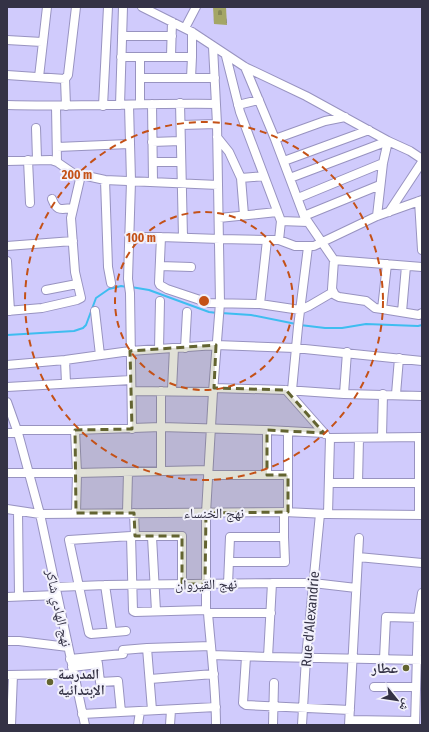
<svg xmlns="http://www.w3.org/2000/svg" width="429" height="732" font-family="'Fira Sans Condensed','Noto Naskh Arabic',sans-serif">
  <defs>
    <pattern id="cemetery-stones" width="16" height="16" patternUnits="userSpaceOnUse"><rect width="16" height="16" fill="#a4a666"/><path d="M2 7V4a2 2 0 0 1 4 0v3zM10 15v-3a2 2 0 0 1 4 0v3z" fill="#868856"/></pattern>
  </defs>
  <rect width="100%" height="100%" fill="#d0cbfc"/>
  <path fill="url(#cemetery-stones)" d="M213,7h13l1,18 -13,-1z"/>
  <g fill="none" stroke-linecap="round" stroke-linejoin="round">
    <path stroke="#3ebdf0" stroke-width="2" d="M131,287l18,3 60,22 8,1
      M221,313l30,2 45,9
      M300,325l25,3h17l24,-4 52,2 4,-1
      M7,335l67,-4 9,-3 3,-3 10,-27 13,-9 12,-3 6,1"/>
    <defs>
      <path id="minor" d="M142,7l50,25 53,35 61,29 82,45 22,10 12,8
        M185,28l11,-21
        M122,36h50
        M7,40l35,2
        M213,47l4,77 3,179 -7,89
        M171,56l1,-34
        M226,56l14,56 41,109 -2,19
        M121,57h71v-25
        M140,57v47
        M245,67l30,72 29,77 30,44 88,7
        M7,75l58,4
        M39,77l8,-70
        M140,78h75
        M191,78l1,-21
        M180,103l3,134
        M152,104l1,78
        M7,105c70,2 139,-2 209,-1
        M120,105l3,-98
        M129,105l2,76 -3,98 2,14 2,136
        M238,105l21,-5
        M66,106l-1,-27 3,-4 8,-68
        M103,106l5,-99
        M56,107l1,55
        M181,125l36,-1
        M36,128l1,31
        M217,137l12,15 12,26
        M275,139l50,-18 20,-4
        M152,142l28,-1
        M57,147l72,-3
        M28,160l2,43
        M7,161l44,-1 6,2 16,11 32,7 113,5
        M284,161l85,-31
        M153,162h28
        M290,178l98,-37
        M105,180l3,87 3,16
        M298,198l85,-35
        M52,199c5,13 9,10 21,9
        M419,201l3,49
        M389,212l33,-50
        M244,215l-3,-37 23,-2
        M304,216l76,-31
        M377,216l6,-53 5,-22
        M219,218l58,-6
        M281,221l27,1
        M130,237h31l59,2 47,1h12l16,6h19l63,-30 45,-16
        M161,237l-2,46 1,2 7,4 42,14 51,1 40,6 9,-4 24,-14
        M7,246l66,-5
        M334,260l-2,29 3,6 4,2 27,4 9,7 7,1 37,6 3,-2
        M7,261l3,50
        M160,266l31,1
        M46,290l31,-6
        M260,304l7,-64
        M382,309l5,-45
        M7,311l35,-3 35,-8 4,-2 -6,-26 -4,-54 10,-43
        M95,311l5,44
        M402,312l4,-46
        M185,348l2,-36
        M159,349l1,-48
        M65,360l1,23
        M7,365l58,-5 65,-9 86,-6 79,3 127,13
        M7,387l124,-7
        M214,388l72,2 58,4 78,2
        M172,390l2,-42
        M286,390l39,44
        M292,390l6,-63 10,-80
        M132,391l81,1 -7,121v97l2,3c3,37 8,75 8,112
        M161,391v80
        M344,394l3,-42
        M396,394l3,-36
        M7,402l11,31 22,81 45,211
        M17,430h58l86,-3 106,3 57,3
        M75,430l2,43 -1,40
        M7,433h11
        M382,437l1,-43
        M7,473h70l130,-3
        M208,475h80
        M267,475v-45
        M329,483h93
        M358,483l1,-45
        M7,509l33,5 244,-2 44,2 94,1
        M18,511l1,85
        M284,512v25
        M288,512v-81
        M127,513l1,-41
        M134,513l1,23
        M328,514l2,-76 92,-1
        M419,515v-78
        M131,536l2,75 2,1 71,-2
        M152,537l4,74
        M358,557l64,6
        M228,584l2,-47h54l1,25h-56
        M105,585l7,47
        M55,587l50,-2 167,-2h41l43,5
        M7,597l50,-2
        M208,613h63
        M126,631l-35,3 -2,-1 -20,-93 62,-4h51v48
        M7,641h12l49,6
        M147,648l5,62
        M212,655l56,2 154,3
        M246,657l-3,46 3,2 104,5
        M268,657l4,-74
        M70,659l53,-5v-4l24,-2 64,-2
        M384,659l2,-42 36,1
        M98,664l2,18 18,-1 3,31
        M72,667l26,-3 -1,-5
        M7,675l66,-1
        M150,679l64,-5
        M374,687h42
        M82,714l134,-7
        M350,720l65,1
        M11,725l2,-50
        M138,725l2,-14
        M170,725l1,-15
        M273,725l1,-42
        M302,725l4,-67 14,-144
        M349,725l10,-187
        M415,725l3,-107 4,-25"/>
    </defs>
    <use href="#minor" stroke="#9893c0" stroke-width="10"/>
    <use href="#minor" stroke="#fff" stroke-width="8"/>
  </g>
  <path fill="#636431" fill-opacity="0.2" stroke="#636431" stroke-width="3" stroke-dasharray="8 5" stroke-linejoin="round" d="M216,345l-2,43 72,2 38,43 -57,-3v45h21v37l-82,1 -1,71h-23v-48h-47l-1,-23h-58l-1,-83 57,-1 -2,-78z"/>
  <g fill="none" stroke="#c45117" stroke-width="2" stroke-dasharray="7 5">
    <circle cx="204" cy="301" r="89"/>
    <circle cx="204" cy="301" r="179"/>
  </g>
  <g fill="#636431" stroke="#f2f1fb" stroke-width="1.5">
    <circle cx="406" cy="668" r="4"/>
    <circle cx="50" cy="682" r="4"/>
  </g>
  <g text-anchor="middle" stroke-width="4" stroke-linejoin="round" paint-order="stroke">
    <g font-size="14" fill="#343245" stroke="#f2f1fb">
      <text x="214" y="518">نهج الخنساء</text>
      <text transform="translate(206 584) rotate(-1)" y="5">نهج القيروان</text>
      <text transform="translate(59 608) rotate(78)" y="5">نهج الهادي شاكر</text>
      <text transform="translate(310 619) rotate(-85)" y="5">Rue d'Alexandrie</text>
    </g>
    <g font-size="14" font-weight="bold" fill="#343245" stroke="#f2f1fb" text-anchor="end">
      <text x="398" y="673">عطار</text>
      <text x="58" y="679" text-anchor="start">المدرسة<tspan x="58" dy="16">الإبتدائية</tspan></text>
    </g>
  </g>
  <circle cx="204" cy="301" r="6" fill="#c45117" stroke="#f2f1fb" stroke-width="2"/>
  <g font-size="12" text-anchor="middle" font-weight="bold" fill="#c45117" stroke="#f2f1fb" stroke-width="4" stroke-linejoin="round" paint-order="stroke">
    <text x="77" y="179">200 m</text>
    <text x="141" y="242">100 m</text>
  </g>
  <rect width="429" height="732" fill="none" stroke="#343245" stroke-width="16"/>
  <g transform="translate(397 700) rotate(120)" stroke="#f2f1fb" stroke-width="3" paint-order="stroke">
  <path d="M0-3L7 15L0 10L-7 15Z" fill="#343245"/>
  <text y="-6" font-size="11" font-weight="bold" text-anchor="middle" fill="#343245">ش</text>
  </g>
</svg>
